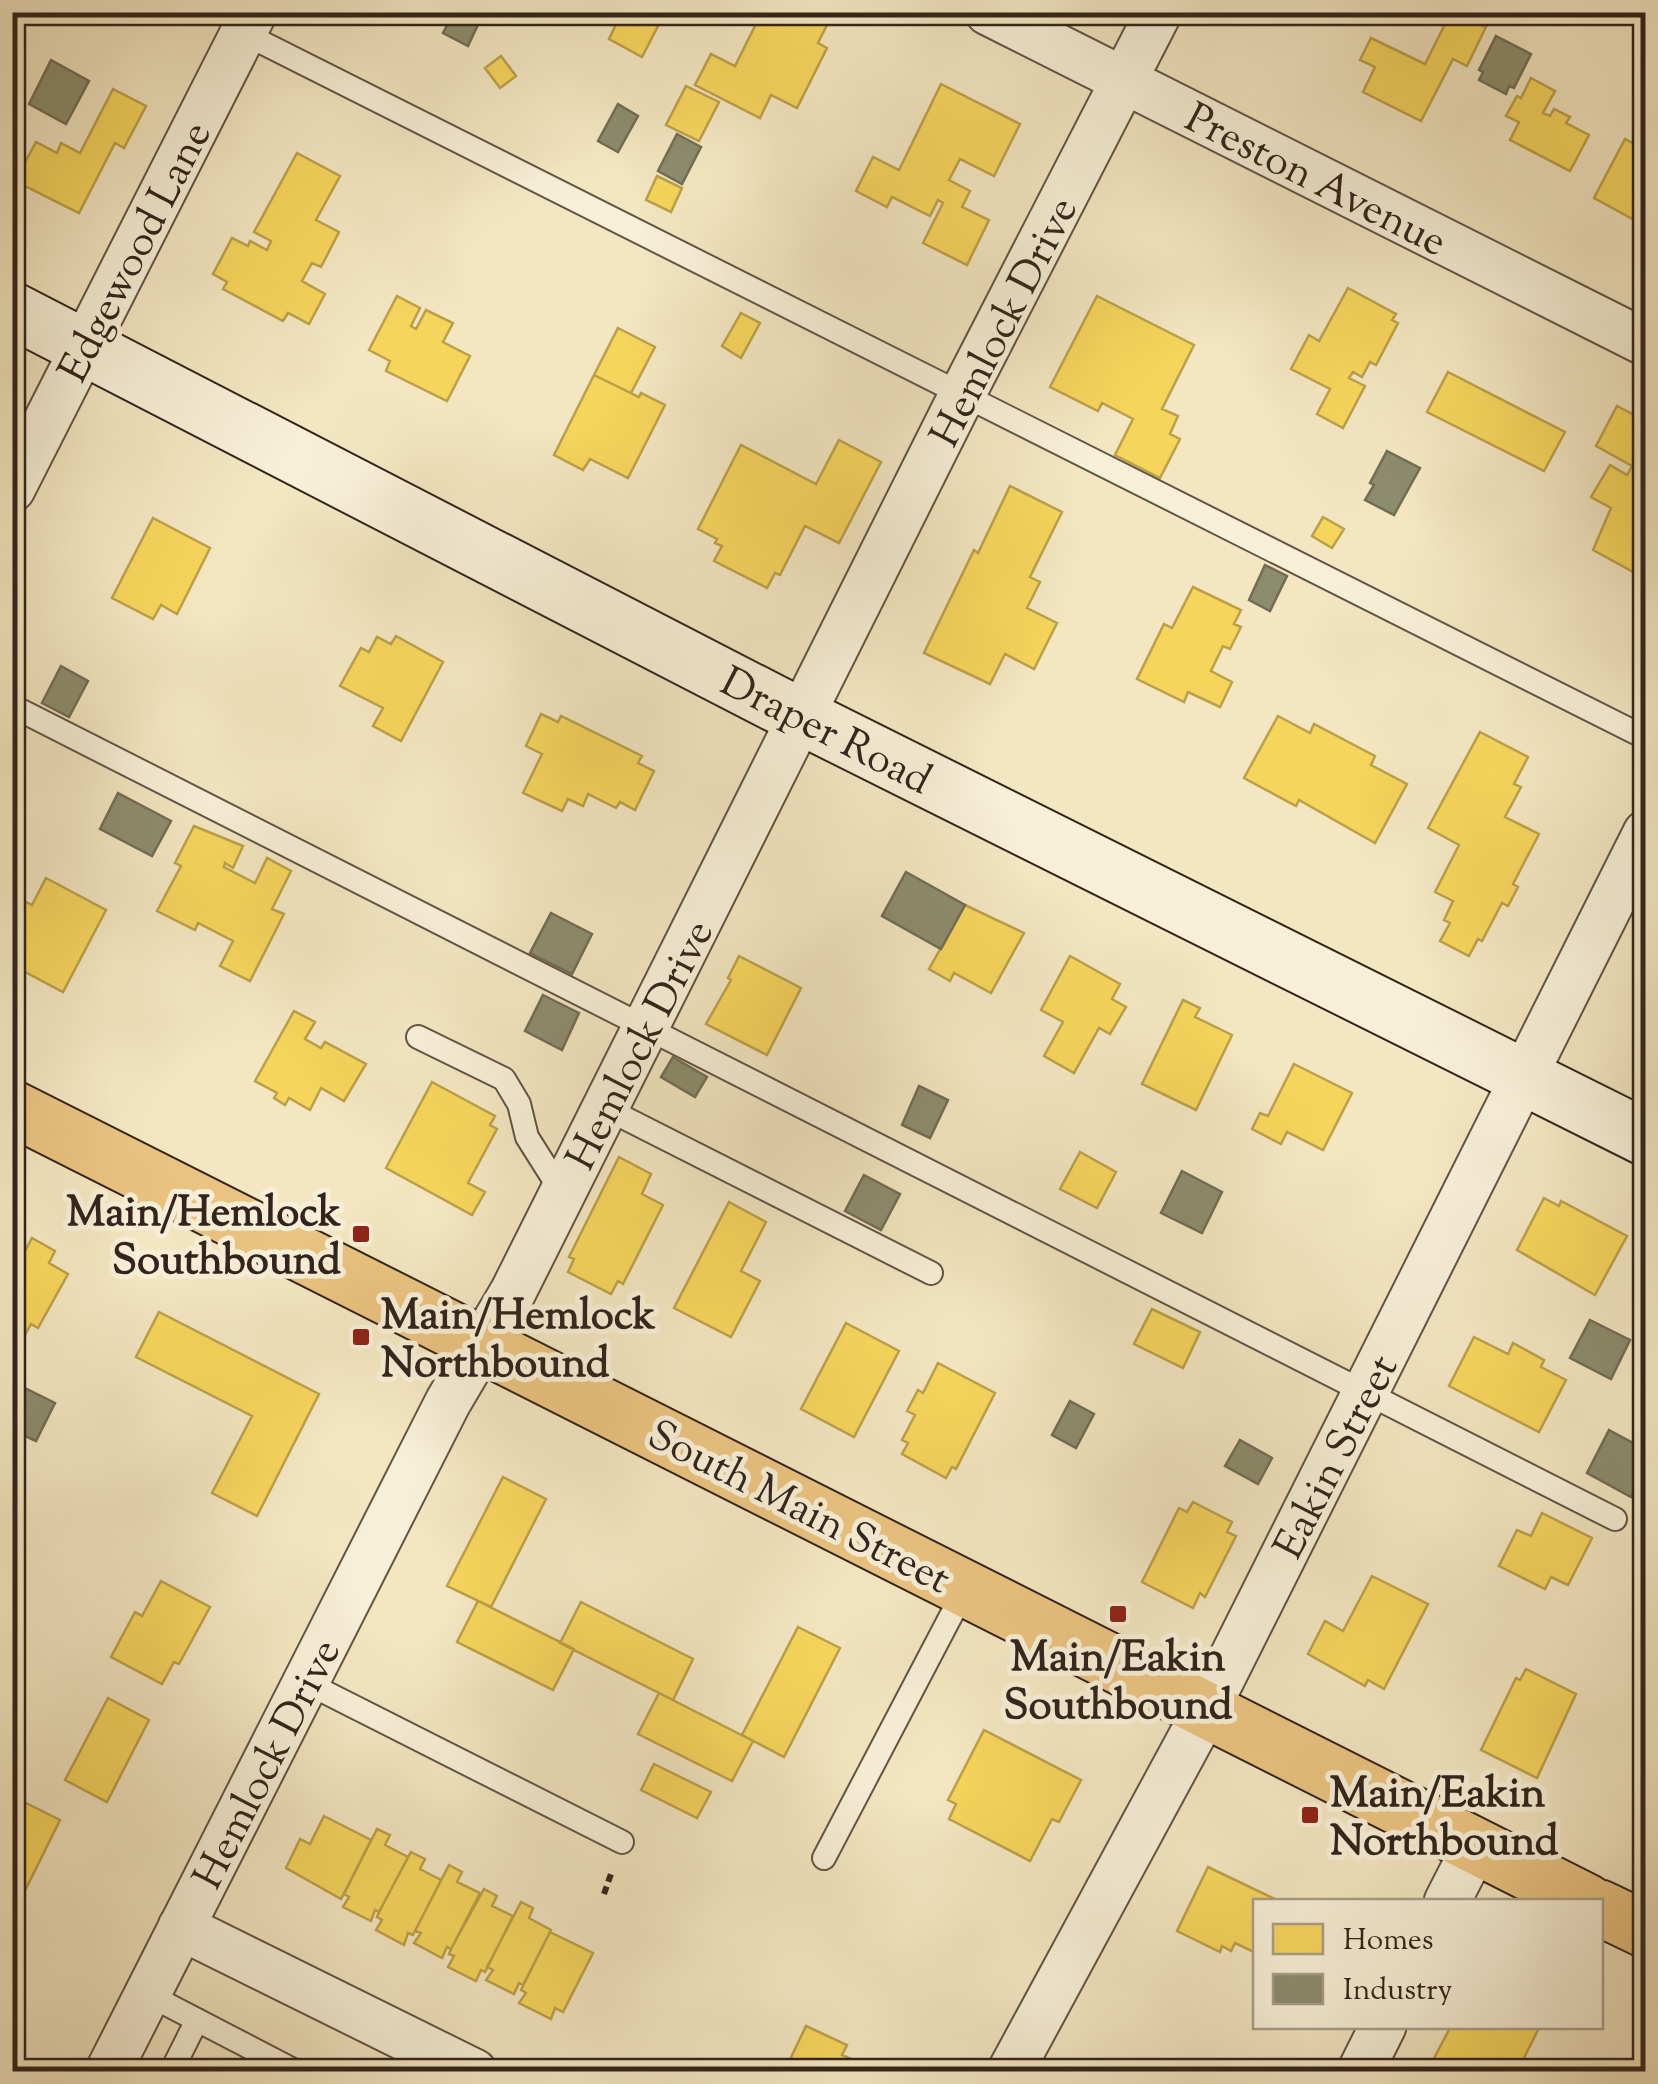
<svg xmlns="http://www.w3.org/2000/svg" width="1658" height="2084" font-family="'Sorts Mill Goudy',serif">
  <rect width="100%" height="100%" fill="#f3e6c1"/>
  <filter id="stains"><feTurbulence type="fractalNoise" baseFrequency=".002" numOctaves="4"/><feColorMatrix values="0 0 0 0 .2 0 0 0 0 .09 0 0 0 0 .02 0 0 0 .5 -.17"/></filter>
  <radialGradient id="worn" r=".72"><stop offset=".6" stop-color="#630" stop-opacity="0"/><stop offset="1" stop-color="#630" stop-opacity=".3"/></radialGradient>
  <path fill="#f6d55c" stroke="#bba049" stroke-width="2.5" d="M622,12h33l-4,8 8,4 -17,33 -33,-18z
    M774,12h28l25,13 -9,18 9,5 -30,60 -26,-13 -11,23 -65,-33 16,-31 24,12 26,-52 10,5z
    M1451,12l35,15 -19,39 -14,-7 -32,62 -58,-29 12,-25 -15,-7 11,-22 54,26z
    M501,56l15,20 -16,12 -15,-20z
    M1531,78l24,13 -12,22 7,3 4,-7 16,8 -4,6 23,12 -19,36 -60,-31 9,-18 -13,-6 11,-20 4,2z
    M941,84l79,40 -26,52 -34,-17 -11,21 21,11 -8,16 27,13 -22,45 -44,-22 20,-40 -5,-3 -8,16 -38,-19 -5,10 -31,-16 17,-34 26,13z
    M686,86l33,16 -20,39 -33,-16z
    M113,89l33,17 -22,42 -9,-5 -36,70 -64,-32 21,-39 21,11 4,-10 19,10z
    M1625,139l21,11v81l-12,-6 2,-4 -42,-23z
    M297,153l43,23 -24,44 23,12 -18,35 -9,-4 -10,18 23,13 -16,30 -21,-11 -5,8 -60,-32 4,-7 -14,-8 19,-36 16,8 2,-5 17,9 4,-9 -17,-9z
    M657,176l25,12 -11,24 -25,-12z
    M1348,288l48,26 -4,6 6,3 -22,42 -6,-3 -8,15 -9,-5 -4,6 16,8 -22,42 -26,-14 13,-25 -39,-20 18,-34 10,6z
    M397,296l23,12 -9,18 5,3 10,-19 27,13 -10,19 27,14 -23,45 -61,-30 4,-10 -21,-11z
    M1097,296l97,49 -32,64 16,7 -8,18 10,5 -20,39 -45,-23 18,-36 -31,-16 -4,8 -48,-24z
    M741,313l19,10 -19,35 -19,-12z
    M618,328l37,19 -24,46 -37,-18z
    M1448,372l117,60 -21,39 -117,-59z
    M594,375l45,22 2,-4 24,12 -37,73 -38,-19 -7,11 -29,-15z
    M1617,406l29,15 -3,30 3,1v106l-9,16 -44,-24 18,-42 -20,-11 19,-32 17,10 5,-9 -36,-20z
    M839,440l42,22 -42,81 -34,-17 -25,49 -5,-2 -8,15 -53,-27 8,-15 -7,-3 2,-4 -19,-10 43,-84 75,39z
    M1010,486l52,26 -32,65 10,5 -13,26 30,15 -23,46 -29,-15 -15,30 -66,-31 50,-103 4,3z
    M1323,517l21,12 -12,19 -20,-12z
    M153,518l57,30 -33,66 -16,-9 -8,14 -41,-21z
    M1193,587l48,23 -7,14 7,3 -11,22 -7,-3 -12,25 21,11 -12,25 -32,-15 -4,10 -47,-23 27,-55 8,4z
    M396,636l47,26 -42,79 -28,-15 10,-18 -43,-22 21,-38 8,4 8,-15 14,7z
    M541,714l17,8 3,-6 81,40 -4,7 16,8 -19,39 -15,-8 -4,6 -28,-14 -5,12 -15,-7 -6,12 -39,-18 19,-39 -16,-8z
    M1278,716l32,17 4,-9 61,32 -4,9 36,19 -32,59 -76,-43 -3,6 -52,-28z
    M1480,732l48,25 -14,27 7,3 -16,30 34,17 -26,50 5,3 -10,19 -6,-3 -20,38 -4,-2 -9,17 -29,-15 10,-18 -6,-3 9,-19 -18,-9 24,-47 -31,-17z
    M194,826l49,20 -10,22 -8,-5 -1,4 31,16 12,-25 24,13 -19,38 12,5 -34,67 -30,-15 13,-25 -35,-18 -3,7 -38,-19 24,-45 -6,-3z
    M46,878l60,32 -43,82 -51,-27v-18l11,-19 -11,-6v-13l6,-11 14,7z
    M965,905l59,28 -33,60 -37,-20 -4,8 -21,-12z
    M739,956l62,32 -34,67 -61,-31 25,-44 -3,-2z
    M1070,956l50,28 -8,15 14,8 -16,27 -11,-6 -25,45 -30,-17 19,-34 -22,-12z
    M1646,963v22l-10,-4z
    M1183,1000l17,8 -5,9 37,18 -36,75 -54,-26z
    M294,1011l21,11 -10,17 16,9 4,-6 41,22 -22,37 -23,-13 -11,22 -21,-12 -4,7 -11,-7 3,-5 -22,-12z
    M1294,1064l58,29 -29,57 -36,-18 -6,12 -29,-15 8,-16 8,3z
    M432,1082l63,34 -5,9 7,4 -29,54 17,9 -13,23 -86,-47z
    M1080,1152l36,20 -19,36 -37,-19z
    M619,1157l32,17 -9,20 21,11 -40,79 -5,-3 -7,13 -43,-22 6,-13 -5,-2z
    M1544,1198l15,8 2,-5 66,35 -32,59 -78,-45z
    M729,1202l37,20 -25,49 19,10 -29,56 -57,-29z
    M32,1238l23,13 -6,12 19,11 -30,54 -7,-4 -14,25 -5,-2v-102l13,6z
    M1152,1309l48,23 -17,36 -49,-24z
    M159,1312l160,82 -62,122 -45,-23 40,-77 -116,-59z
    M846,1323l53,28 -45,86 -53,-28z
    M1474,1337l34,17 5,-11 31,17 -3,7 25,13 -27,52 -90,-46z
    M938,1363l57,30 -39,76 -4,-2 -6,11 -44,-24 6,-11 -6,-3 13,-25 -8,-4 11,-21 5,3z
    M503,1477l43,22 -55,108 -44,-21z
    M1193,1502l39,20 -5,10 9,4 -31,61 -5,-4 -7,15 -51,-26 37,-74 8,4z
    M1542,1513l50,25 -24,47 -17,-8 -6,12 -46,-23 18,-36 14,6z
    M1372,1576l56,28 -44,85 -16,-9 -3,6 -57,-32 17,-33 18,10z
    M161,1581l49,26 -31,57 -5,-2 -12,22 -51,-27 24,-45 7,4z
    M478,1601l96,48 -21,41 -96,-48z
    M581,1602l112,57 -20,41 -113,-57z
    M798,1627l42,21 -56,109 -42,-22z
    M1526,1669l50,25 -39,84 -56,-28 35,-72 4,2z
    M659,1693l94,48 -21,40 -94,-47z
    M108,1698l41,22 -42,82 -42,-22z
    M984,1730l97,50 -22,42 -7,-3 -22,42 -81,-42 7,-15 -8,-4z
    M654,1764l57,28 -14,26 -56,-28z
    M18,1799l42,21 -48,97v-108z
    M324,1816l47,24 -30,59 -55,-31 14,-29 10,5z
    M377,1829l13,6 -5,10 23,12 -29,55 -4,-2 -4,11 -28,-14 6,-10 -5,-3z
    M411,1852l14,7 -5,10 21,11 -28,55 -5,-2 -4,12 -28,-15 6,-10 -5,-3 2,-5z
    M449,1865l13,7 -5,10 23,11 -29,56 -4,-2 -5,11 -28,-15 7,-10 -6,-2z
    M1208,1867l73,35h-25v51l-21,-10 -4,8 -9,-5 -2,6 -43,-21z
    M484,1889l13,7 -5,10 21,10 -28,56 -4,-2 -5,11 -28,-14 6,-11 -5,-2 2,-5z
    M521,1902l12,6 -4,10 22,12 -28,55 -4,-2 -5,11 -28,-14 7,-10 -6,-3z
    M550,1932l43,21 -30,59 -8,-4 -4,11 -32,-16 7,-10 -5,-3z
    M806,2026l41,19 -5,10 23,10 10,-3 8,4 1,6h-100z
    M1451,2026h81l6,4 -21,42h-76l-11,-6z"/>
  <path fill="#8c8c6e" stroke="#716d55" stroke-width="2.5" d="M454,12h30l-16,34 -25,-13z
    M1496,36l35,18 -17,34 -5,-2 -3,8 -27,-14 4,-8 -4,-2z
    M51,60l38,21 -23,43 -37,-20z
    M618,104l20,12 -20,36 -20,-11z
    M677,134l24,13 -19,37 -24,-13z
    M1387,451l33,17 -26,47 -29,-15 9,-15 -4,-2z
    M1265,565l22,11 -17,35 -21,-11z
    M61,666l27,15 -19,36 -27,-14z
    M118,793l53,28 -19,35 -52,-27z
    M906,872l59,33 -24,44 -59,-33z
    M551,913l41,21 -20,40 -42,-21z
    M543,995l36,18 -17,37 -37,-19z
    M673,1057l34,20 -12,20 -34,-20z
    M919,1086l29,14 -18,38 -28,-13z
    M1182,1171l40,21 -20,41 -41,-20z
    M864,1175l36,19 -19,36 -36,-19z
    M1590,1320l40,20 -19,39 -41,-21z
    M13,1382l42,21 -19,38 -24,-11z
    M1070,1401l24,13 -18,34 -24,-13z
    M1609,1430l37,20v19l-15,28 -44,-24z
    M1240,1440l32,18 -14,26 -33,-18z"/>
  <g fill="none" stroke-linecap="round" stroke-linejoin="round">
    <defs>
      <path id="lane" d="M243,33l1403,705
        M12,706l1603,813
        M418,1037l86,42 15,25 8,33 36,57
        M605,1108l326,165
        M305,1682l317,160
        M824,1858l141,-269
        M147,1994l150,78
        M171,2072l26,-52"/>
      <path id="street" d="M988,12l658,331
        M12,489l242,-477
        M1447,1902l28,-55
        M181,1927l293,145
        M108,2072l340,-670 65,-110 449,-897 197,-383
        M1010,2072l196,-362 440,-877
        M1360,2072l23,-46"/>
      <path id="secondary" d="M12,310l762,393 872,435"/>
      <path id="primary" d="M12,1108l1575,794
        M1600,1908l46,22"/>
    </defs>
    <use href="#lane" stroke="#625445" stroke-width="26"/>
    <use href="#street" stroke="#625445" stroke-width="49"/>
    <use href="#secondary" stroke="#32241c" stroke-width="59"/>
    <use href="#primary" stroke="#32241c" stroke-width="59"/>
    <path stroke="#32241c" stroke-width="6" stroke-dasharray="8 5" stroke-linecap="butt" d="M604,1894l8,-23
      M542,2072l3,-8"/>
    <use href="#lane" stroke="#f7efd7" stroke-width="22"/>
    <use href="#street" stroke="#f7efd7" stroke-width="45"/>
    <use href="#secondary" stroke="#f7efd7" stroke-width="55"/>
    <use href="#primary" stroke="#eac380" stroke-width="55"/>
  </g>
  <g fill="#8f2418" stroke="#f7efd7" stroke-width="4">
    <rect x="351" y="1224" width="20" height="20" rx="5"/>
    <rect x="351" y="1327" width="20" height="20" rx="5"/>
    <rect x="1108" y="1604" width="20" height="20" rx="5"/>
    <rect x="1300" y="1805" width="20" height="20" rx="5"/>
  </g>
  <g text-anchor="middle" stroke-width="10" stroke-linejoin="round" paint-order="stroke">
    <g font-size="42" fill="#32241c" stroke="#f7efd7">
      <text transform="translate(1317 178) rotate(27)" y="15">Preston Avenue</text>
      <text transform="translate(133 251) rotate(-63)" y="15">Edgewood Lane</text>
      <text transform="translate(1002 321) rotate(-63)" y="15">Hemlock Drive</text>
      <text transform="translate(827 729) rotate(27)" y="15">Draper Road</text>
      <text transform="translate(638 1044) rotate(-63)" y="15">Hemlock Drive</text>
      <text transform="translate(1334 1456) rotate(-63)" y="15">Eakin Street</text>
      <text transform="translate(800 1505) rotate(27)" y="15">South Main Street</text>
      <text transform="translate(265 1763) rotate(-63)" y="15">Hemlock Drive</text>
    </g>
    <g font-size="42" font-weight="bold" fill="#32241c" stroke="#f7efd7" text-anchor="start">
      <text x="341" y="1225" text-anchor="end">Main/Hemlock<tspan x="341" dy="48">Southbound</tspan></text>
      <text x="381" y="1328">Main/Hemlock<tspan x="381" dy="48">Northbound</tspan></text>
      <text x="1118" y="1670" text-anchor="middle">Main/Eakin<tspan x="1118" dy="48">Southbound</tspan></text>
      <text x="1330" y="1806">Main/Eakin<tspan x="1330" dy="48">Northbound</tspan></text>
    </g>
  </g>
  <rect width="1658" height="2084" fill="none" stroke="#f3e6c1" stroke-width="50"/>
  <rect x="15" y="15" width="1628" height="2054" fill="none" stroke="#32241c" stroke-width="5"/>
  <rect x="25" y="25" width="1608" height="2034" fill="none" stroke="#32241c" stroke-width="2.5"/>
  <rect x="1253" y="1899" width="350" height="130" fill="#f7efd7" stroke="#a89e8c" stroke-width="2.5"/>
  <rect x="1273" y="1924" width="50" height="30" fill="#f6d55c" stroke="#a89e8c" stroke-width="2.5"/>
  <text x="1343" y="1949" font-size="30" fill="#32241c">Homes</text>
  <rect x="1273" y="1974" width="50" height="30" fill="#8c8c6e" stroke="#a89e8c" stroke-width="2.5"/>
  <text x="1343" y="1999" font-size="30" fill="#32241c">Industry</text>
  <rect width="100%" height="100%" filter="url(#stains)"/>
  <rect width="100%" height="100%" fill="url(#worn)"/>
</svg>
